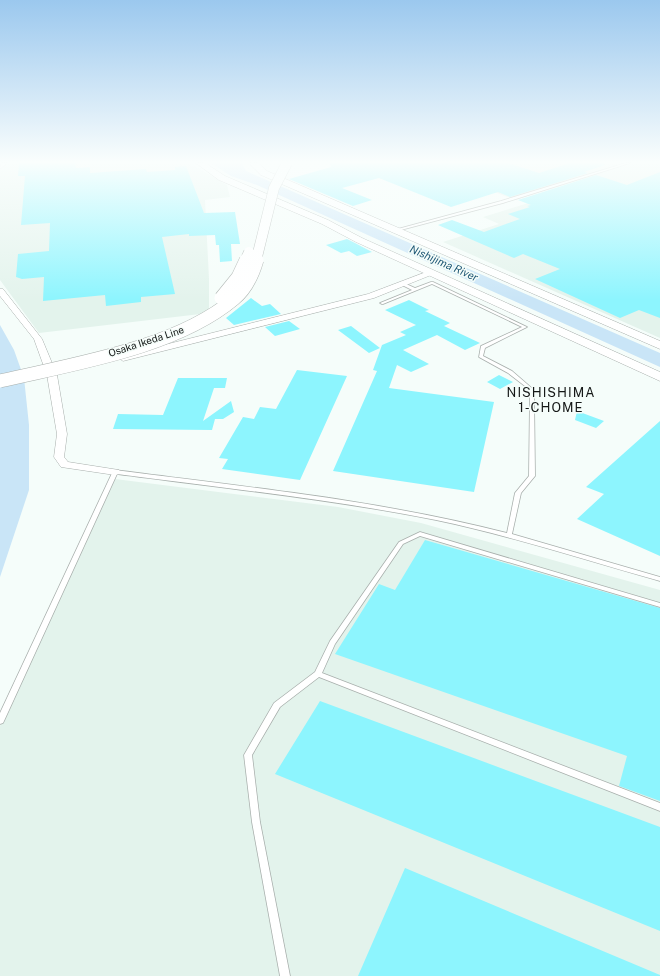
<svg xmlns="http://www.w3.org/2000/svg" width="660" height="976" font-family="'Public Sans',sans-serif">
  <rect width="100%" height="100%" fill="#f5fdfa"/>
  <path fill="#e3f3ec" d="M7,163h182l38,22 3,12 -25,3 4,79v34l-170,20 -39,-53v-110z
    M499,163h161v175l-217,-96 56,-18 -16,-7 107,-33 -13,-3 -62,19 -62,-24z
    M115,479l223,28 83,16 239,67v386h-660v-250z"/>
  <path fill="#c9e5f7" d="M211,163h31l4,8 414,182v14l-403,-182 -26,-9z
    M0,325l14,25 10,28 5,47v65l-29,87z"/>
  <path fill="#8df5fe" d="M19,163h56l1,5 14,-1v6l56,-4 1,3 28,-2v-3l11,-1 18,47 31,-1 5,32h-9l1,17 -12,1 -1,-17h-3l-1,-10 -26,1v-2l-27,3 13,57 -34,3v5l-35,4 -1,-11 -62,6 1,-24 -22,2 -6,-2 2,-23 31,-3 1,-28 -29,2 4,-49h-7z
    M330,163h178l31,10 31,-10h34l1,2 -21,7 4,1 -78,24 -12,-5 -47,15 -72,-29 -37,10 30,12 -19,6 -64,-27 42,-12z
    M660,172v146l-21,-8 -19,8 -85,-39 25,-10 -37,-15 -9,4 -76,-33 14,-5 32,12 36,-13 -12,-5 22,-7 -3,-1 4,-1 -13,-5 78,-25 31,10z
    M347,239l8,4 17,9 -15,4 -8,-5 -8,2 -15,-8z
    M251,298l11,8 8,-2 11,10 -47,11 -8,-7z
    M409,300l20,10 -4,1 25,12 -6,3 36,17 -15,7 -28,-15 -34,15 26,14 -18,8 -14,-7 -8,23 105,14 -20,90 -141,-21 44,-100 -4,-1 9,-25 24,-10 -6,-3 16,-7 -31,-15z
    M289,321l11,8 -25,7 -10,-9z
    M351,326l29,22 -11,5 -31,-23z
    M297,370l50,6 -47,104 -78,-11 6,-10 -9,-1 24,-41 11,2 6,-12 16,2z
    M499,375l14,7 -13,7 -13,-7z
    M178,378h49l-2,10h-11l-11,33 28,-20 3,11 -11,7h-8l-3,11 -99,-1 5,-15 45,1z
    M577,411l27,10 -8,7 -21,-8z
    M660,421v135l-83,-37 27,-25 -18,-7z
    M425,540l235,68v193l-41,-15 8,-30 -292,-102 44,-70 16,6z
    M320,701l340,126v104l-385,-157z
    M405,868l255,107v1h-302z"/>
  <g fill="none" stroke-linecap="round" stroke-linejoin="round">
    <defs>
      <path id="lane" d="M626,163h4l-127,40 -106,28 -3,-1 107,-29z
        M431,282h2l94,45 -42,21 -2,8 29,15 22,19 1,86 -14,17 -9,41 148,43v4c-75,-21 -148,-45 -224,-61 -105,-21 -213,-32 -319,-46l-113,247 -1,2 -3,1v-11l113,-242 2,-1c131,17 264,30 392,63l8,-40 14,-17 1,-86 -22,-17 -29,-16 2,-11 41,-19 -90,-43 -49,20h-1l-2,-1 32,-13 -10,-5v-2h2l11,5z
        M420,532l240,71v4l-240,-71 -17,8 -68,100 -13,29 338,130v8l-341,-134 -39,30 -28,48 8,67 30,154h-10l-28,-154 -8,-67 30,-52 41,-31 15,-31 69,-99z"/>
      <path id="street" d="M7,163l-7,6 1,-6z
        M429,271l7,2 -62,25 -251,63 -4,-3 1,-2 248,-62z
        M0,289h3l39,50 15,36 10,59 -3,23 4,5 51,8 1,2 -1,2 -4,1 -54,-8 -7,-10 3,-23 -10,-59 -13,-36 -34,-43z"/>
      <path id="secondary" d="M196,163h9l20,13 103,44 34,18 298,134v9l-304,-139 -34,-18 -103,-44z
        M249,163h9l9,8 393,170v8l-399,-174z"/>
    </defs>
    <use href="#lane" stroke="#a8afac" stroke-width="1.5"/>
    <use href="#street" stroke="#a8afac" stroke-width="1"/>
    <use href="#secondary" stroke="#a8afac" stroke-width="1"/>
    <use href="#lane" fill="#fff" fill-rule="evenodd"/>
    <use href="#street" fill="#fff" fill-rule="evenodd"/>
    <use href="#secondary" fill="#fff" fill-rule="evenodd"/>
    <defs>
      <path id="primary-bridge-far1" d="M245,261l4,-9
        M256,261l18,-73 13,-25"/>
      <path id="primary-bridge" d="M221,298l17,-21 8,-17
        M0,381c73,-17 176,-33 234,-82 11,-9 19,-25 23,-39"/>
    </defs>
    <use href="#primary-bridge-far1" stroke="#a8afac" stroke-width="11" stroke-linecap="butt"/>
    <use href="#primary-bridge" stroke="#a8afac" stroke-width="14" stroke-linecap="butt"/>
    <use href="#primary-bridge-far1" stroke="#fff" stroke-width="10"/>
    <use href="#primary-bridge" stroke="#fff" stroke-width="13"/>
  </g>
  <linearGradient id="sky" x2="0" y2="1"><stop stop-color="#9bc8ee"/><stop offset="0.54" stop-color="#fafefd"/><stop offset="1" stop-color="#fafefd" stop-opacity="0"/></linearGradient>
  <rect width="660" height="300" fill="url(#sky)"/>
  <g text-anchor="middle" stroke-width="3" stroke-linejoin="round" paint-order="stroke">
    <g font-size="10" fill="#151817" stroke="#f5fdfa">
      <text transform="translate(146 341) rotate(-18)" y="4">Osaka Ikeda Line</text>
    </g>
    <g font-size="11" font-style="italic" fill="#1e5775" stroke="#f5fdfa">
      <text transform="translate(444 263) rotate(24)" y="4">Nishijima River</text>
    </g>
    <g font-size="13" letter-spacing="1" fill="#151817" stroke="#f5fdfa">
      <text x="551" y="397">NISHISHIMA<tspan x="551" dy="15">1-CHOME</tspan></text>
    </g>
  </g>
</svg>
